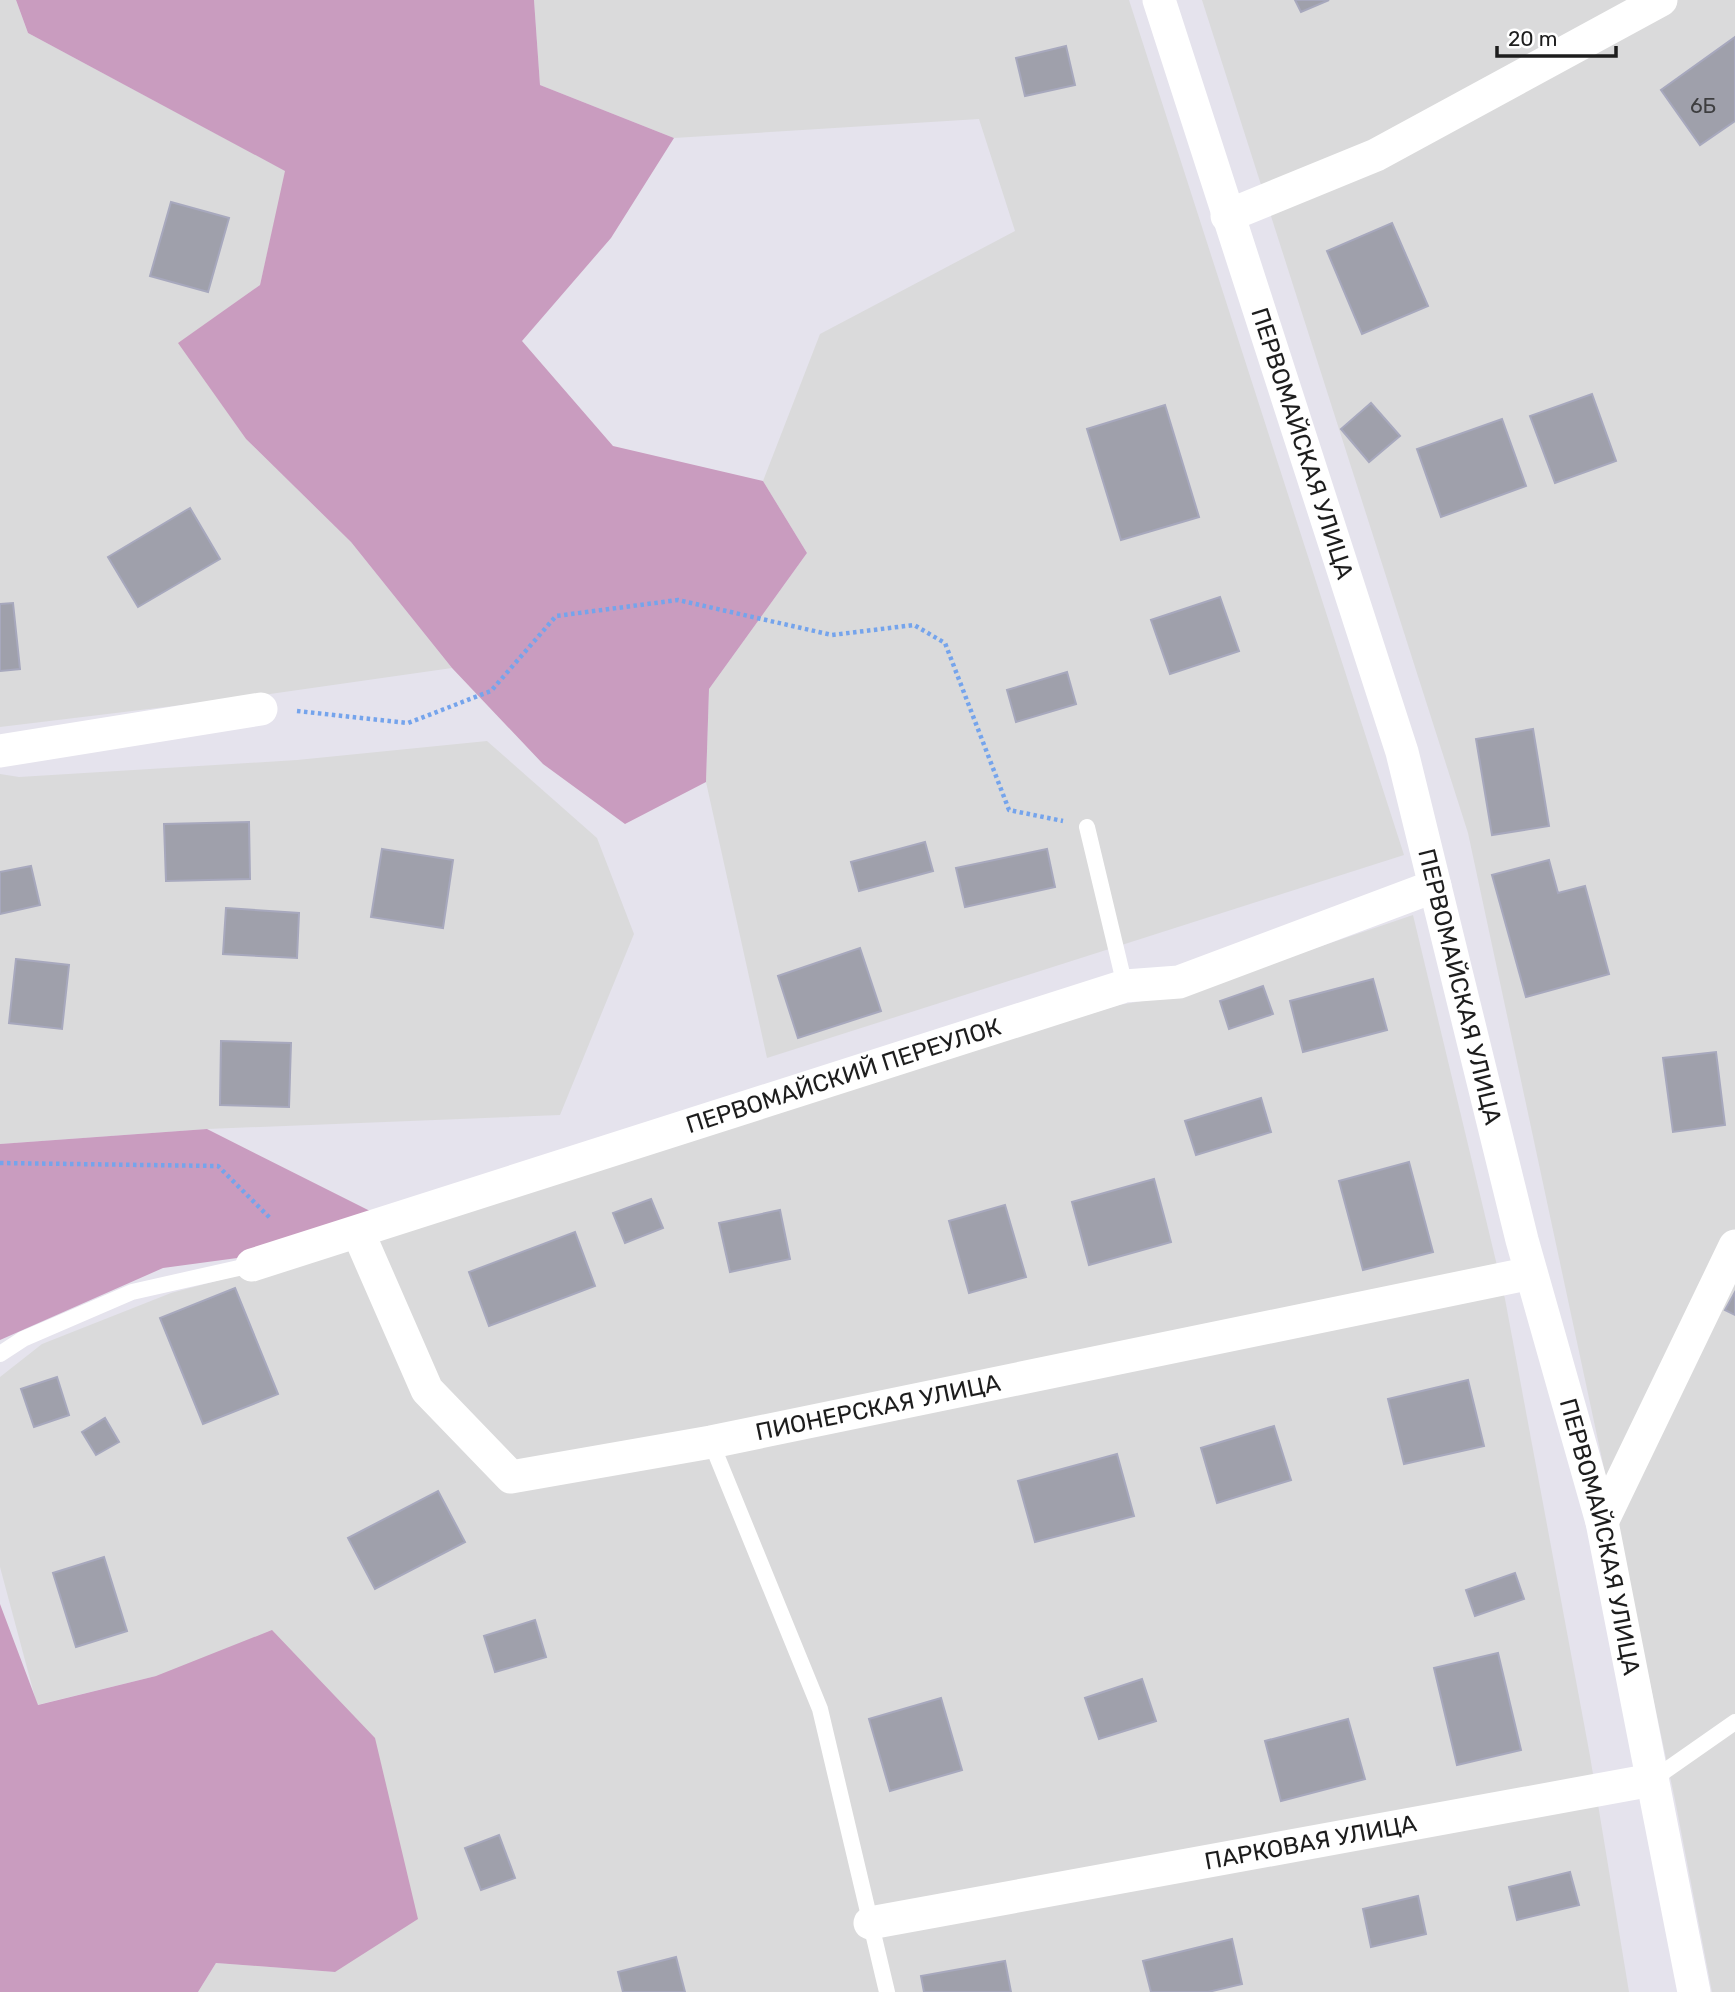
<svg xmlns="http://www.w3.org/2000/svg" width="1735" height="1992" font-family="Rubik,sans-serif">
  <rect width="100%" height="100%" fill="#e5e3ed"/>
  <path fill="#dadadb" d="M0,0h16l12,33 258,138 -26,114 -81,58 67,96 105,103 101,126 -196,28 -256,31z
    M534,0h595l275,855 -637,203 -61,-276 3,-93 98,-136 -44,-72 57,-147 195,-103 -36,-112 -305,19 -134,-53z
    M1202,0h533v1992h-23l-37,-192 -207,-967z
    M487,741l110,97 37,96 -74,181 -353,14 -207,15v-370l19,3 278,-17z
    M1413,915l92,384 85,457 39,236h-1431l18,-29 119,9 -179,-296 -119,29 -37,-138v-190l42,-33 129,-51 140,-37 808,-251 58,-10z"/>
  <path fill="#c99cbf" d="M16,0h518l6,85 134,53 -63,100 -89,103 91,105 150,35 44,72 -98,136 -3,93 -81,42 -82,-60 -91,-96 -101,-126 -105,-103 -68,-96 82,-58 25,-114 -257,-138z
    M207,1129l175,88 -130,39 -89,12 -163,72v-196z
    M0,1604l38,101 118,-29 116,-46 103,108 43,181 -83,53 -119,-9 -18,29h-198z"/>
  <path fill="#9fa0ab" stroke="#a7a8bd" stroke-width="2" d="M1295,0h34l-28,12z
    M1735,37v84l-35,24 -39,-55z
    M1066,46l9,39 -50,11 -9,-38z
    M171,202l58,16 -21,74 -58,-16z
    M1392,223l36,83 -66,28 -35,-83z
    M1592,394l24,67 -61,22 -25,-67z
    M1371,403l29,33 -31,26 -28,-33z
    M1165,405l34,112 -78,23 -34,-111z
    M1502,419l24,67 -85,31 -24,-68z
    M190,508l30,51 -82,48 -30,-50z
    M1220,597l19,54 -69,23 -19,-54z
    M13,603l7,66 -20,2v-67z
    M1067,672l9,32 -60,18 -9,-32z
    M1533,729l16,97 -57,9 -16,-96z
    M249,822l1,57 -84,2 -2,-57z
    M925,842l8,29 -74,20 -8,-29z
    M382,849l71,11 -10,68 -72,-11z
    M1047,849l8,38 -90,20 -9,-39z
    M1549,860l9,33 27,-7 24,88 -83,23 -34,-122z
    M31,866l9,39 -40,9v-42z
    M226,908l73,5 -2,45 -74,-4z
    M860,948l21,63 -83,27 -20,-62z
    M16,959l53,6 -7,64 -53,-6z
    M1373,979l14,51 -84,22 -13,-51z
    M1263,986l10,28 -44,15 -9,-28z
    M221,1041l70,2 -2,64 -69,-2z
    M1716,1052l9,73 -52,7 -10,-74z
    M1261,1098l10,34 -75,23 -11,-34z
    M1409,1162l24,90 -70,18 -24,-89z
    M1154,1179l17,63 -82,23 -17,-63z
    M651,1199l12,29 -38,15 -12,-30z
    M1005,1205l21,72 -57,16 -20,-72z
    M780,1210l10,49 -60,13 -11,-49z
    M575,1232l20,54 -106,40 -20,-54z
    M235,1288l43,106 -75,30 -43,-106z
    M1735,1292v23l-10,-5z
    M57,1377l12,38 -35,12 -13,-38z
    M1468,1380l16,66 -80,18 -16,-65z
    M105,1418l14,24 -23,13 -14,-23z
    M1274,1426l17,54 -74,23 -16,-55z
    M1117,1454l17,62 -99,26 -17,-61z
    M438,1491l27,51 -90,47 -27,-51z
    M104,1557l23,74 -51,16 -23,-74z
    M1515,1573l9,26 -49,17 -9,-26z
    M535,1620l11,37 -51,15 -11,-36z
    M1498,1653l23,97 -64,15 -23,-97z
    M1142,1679l14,42 -57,18 -14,-41z
    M941,1698l21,72 -72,21 -21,-72z
    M1348,1719l17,60 -84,22 -16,-60z
    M499,1835l16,43 -34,12 -16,-42z
    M1570,1872l9,33 -62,15 -8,-33z
    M1418,1896l8,38 -55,13 -8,-38z
    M1232,1939l10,45 -34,8h-57l-8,-31z
    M676,1957l9,35h-62l-5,-20z
    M1005,1961l6,31h-87l-3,-16z"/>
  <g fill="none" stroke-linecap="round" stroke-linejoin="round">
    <path stroke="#75a4ec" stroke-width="4.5" stroke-dasharray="3.5 3.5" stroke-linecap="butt" d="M297,711l111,12 83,-32 65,-75 122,-16 154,35 82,-10 31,18 64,167 54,11
      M0,1163l218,3 53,53"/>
    <path stroke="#fff" stroke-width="16" d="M1087,827l38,159
      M0,1354l23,-15 109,-47 120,-27
      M711,1442l109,267 67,283
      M1652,1780l83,-58"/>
    <g stroke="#fff" stroke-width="33">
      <path id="s1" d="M1159,0l243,752 120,488 80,282 92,470"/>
      <path d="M1227,216l149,-61 285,-155"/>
      <path d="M0,751l261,-42"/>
      <path id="s2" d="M358,1232l69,158 84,87 200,-35 820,-169"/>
      <path id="s3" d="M252,1265l873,-279 54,-4 256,-96"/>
      <path d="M1602,1522l133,-276"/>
      <path id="s4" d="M870,1923l782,-143"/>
    </g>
  </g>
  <g text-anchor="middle" stroke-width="7" stroke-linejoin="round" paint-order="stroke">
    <g font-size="21" fill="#3e3e40">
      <text x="1703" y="113">6Б</text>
    </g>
    <g font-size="24" fill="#1d1d1d" stroke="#fff">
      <text dy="8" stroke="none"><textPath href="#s1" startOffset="466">ПЕРВОМАЙСКАЯ УЛИЦА</textPath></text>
      <text dy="8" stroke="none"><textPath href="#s1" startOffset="1032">ПЕРВОМАЙСКАЯ УЛИЦА</textPath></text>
      <text dy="8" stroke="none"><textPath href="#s3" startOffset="621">ПЕРВОМАЙСКИЙ ПЕРЕУЛОК</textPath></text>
      <text dy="8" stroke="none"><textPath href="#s2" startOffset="667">ПИОНЕРСКАЯ УЛИЦА</textPath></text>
      <text dy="8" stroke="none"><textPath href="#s1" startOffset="1600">ПЕРВОМАЙСКАЯ УЛИЦА</textPath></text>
      <text dy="8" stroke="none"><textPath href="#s4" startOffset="448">ПАРКОВАЯ УЛИЦА</textPath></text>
    </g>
  </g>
  <path d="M1497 46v10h119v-10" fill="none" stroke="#1d1d1d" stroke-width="3.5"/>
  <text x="1508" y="46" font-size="21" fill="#1d1d1d" stroke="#ffffff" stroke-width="5" paint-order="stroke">20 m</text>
</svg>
